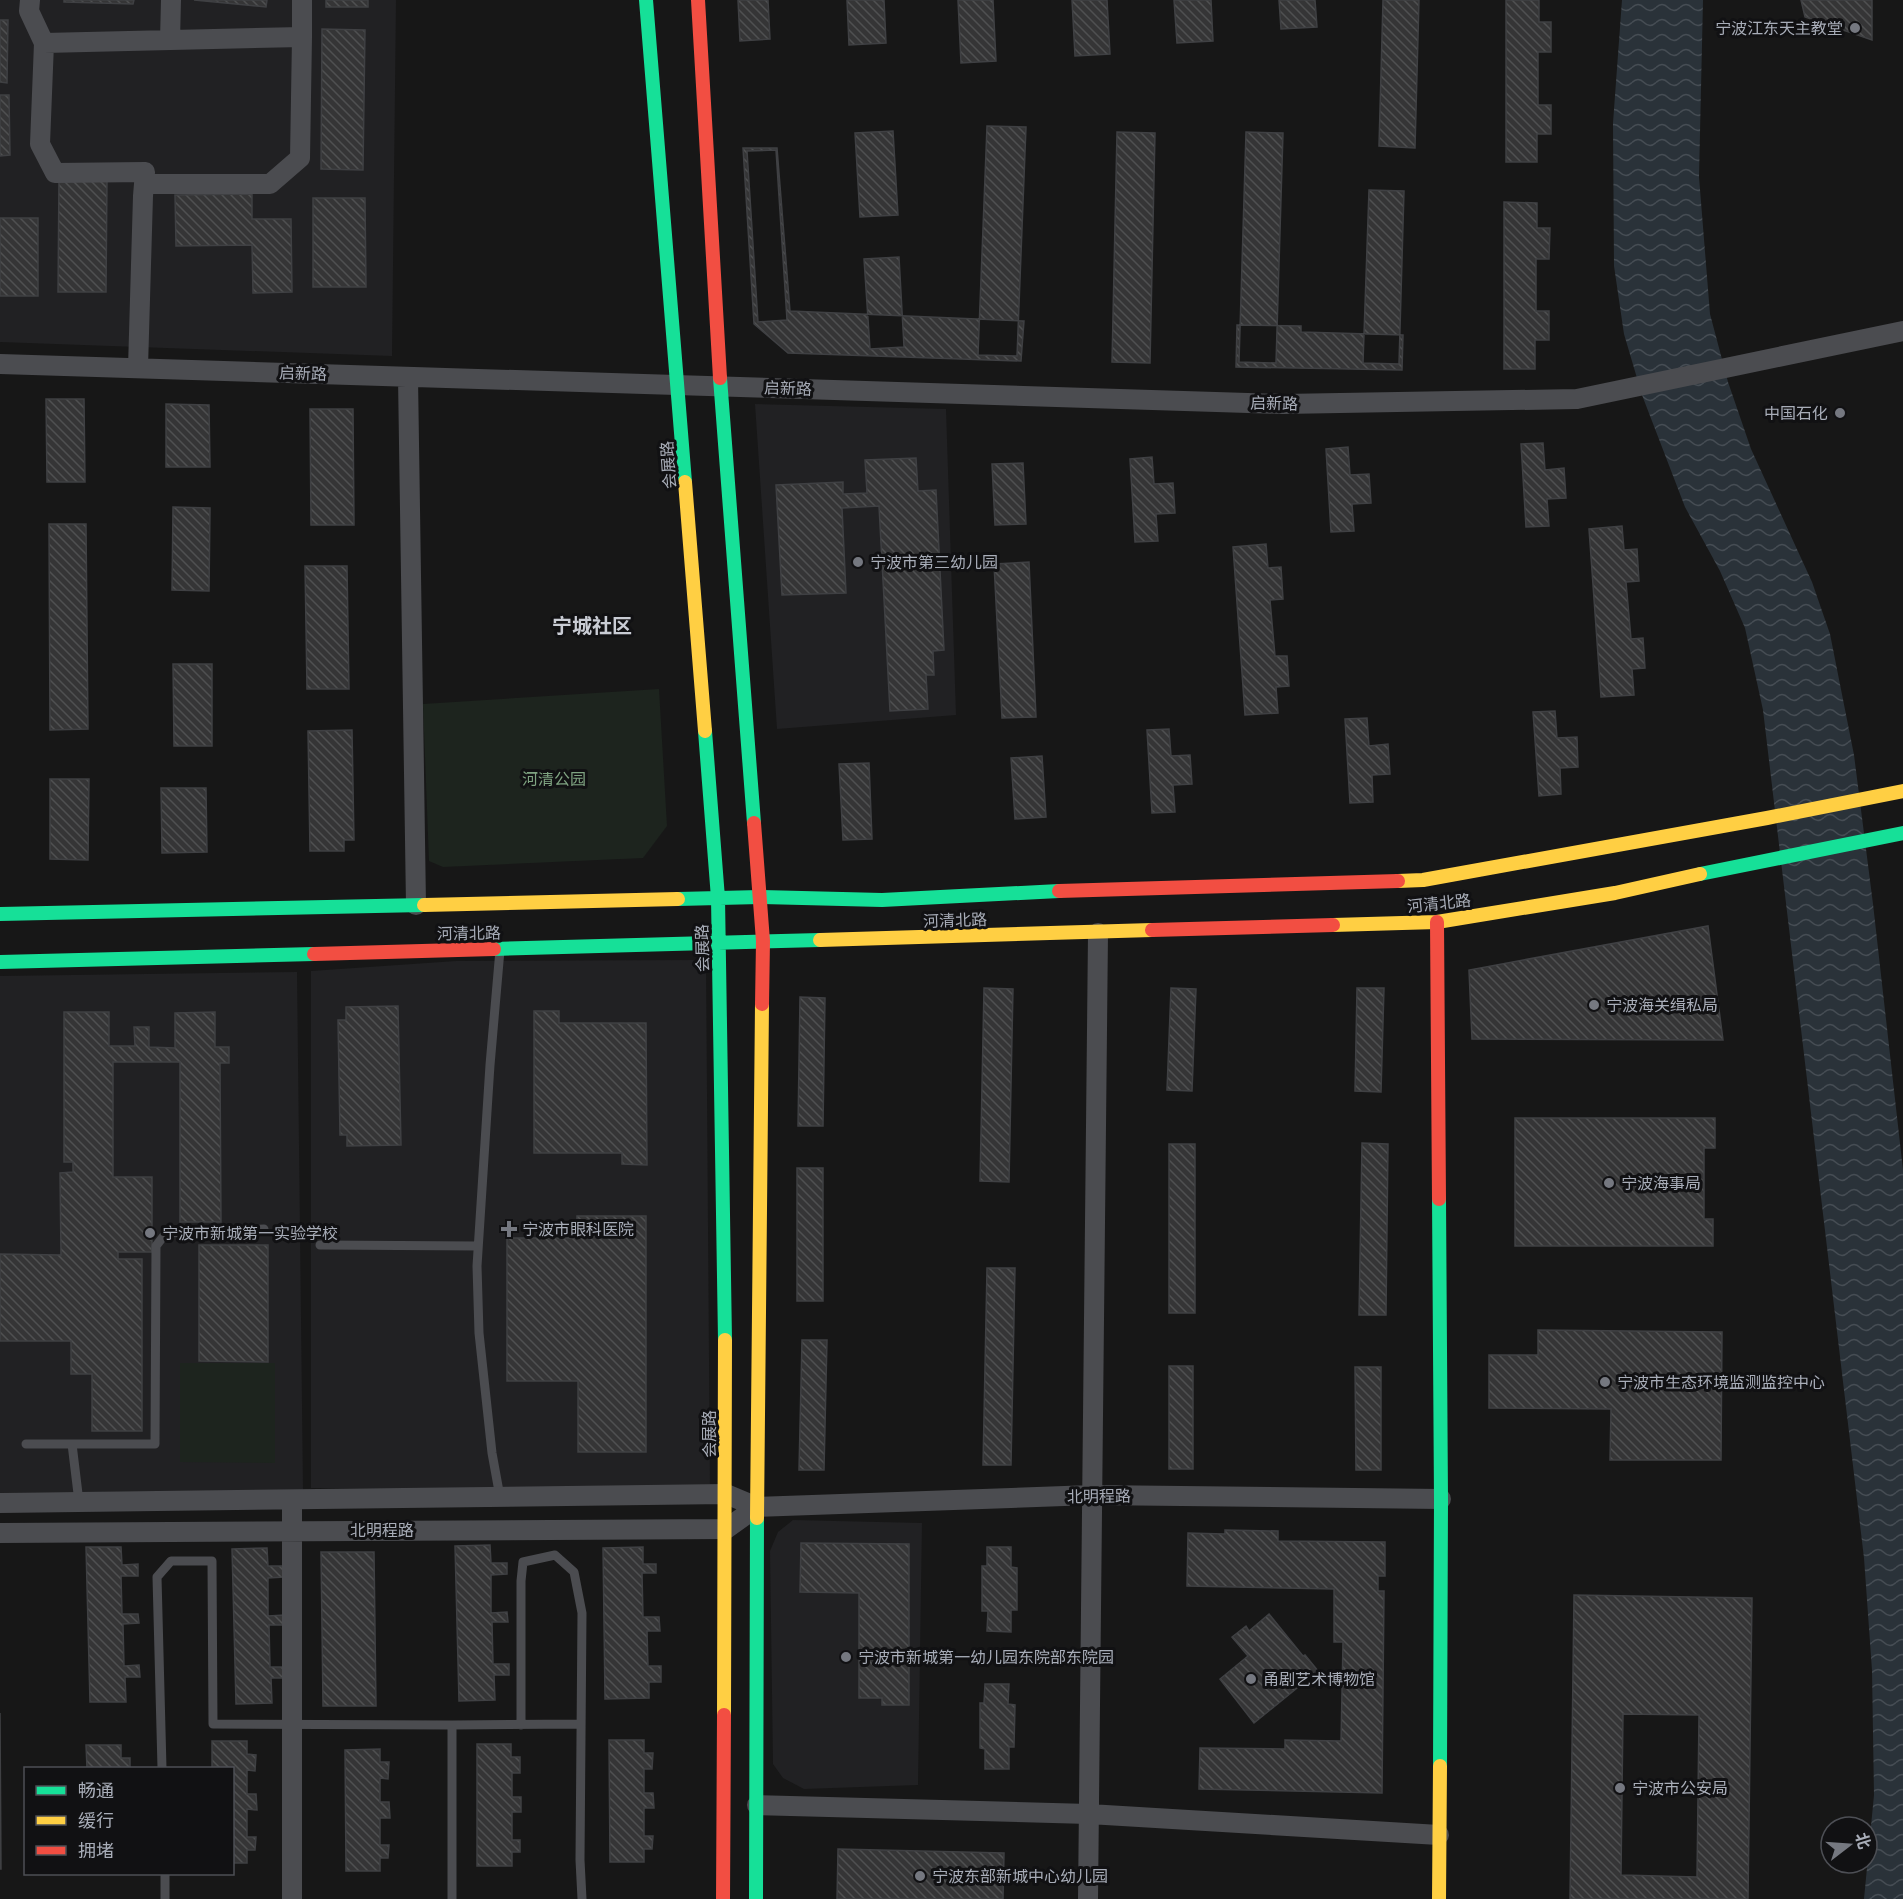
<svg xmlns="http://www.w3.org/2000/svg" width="1903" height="1899" font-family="Signika,'Noto Sans SC',sans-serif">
  <defs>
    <pattern id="water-waves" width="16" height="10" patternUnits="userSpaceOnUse" patternTransform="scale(1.5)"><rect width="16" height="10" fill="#2a3239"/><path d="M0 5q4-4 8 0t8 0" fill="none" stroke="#464d54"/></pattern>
    <pattern id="building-back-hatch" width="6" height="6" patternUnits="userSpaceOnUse" patternTransform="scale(1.5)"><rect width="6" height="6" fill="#353536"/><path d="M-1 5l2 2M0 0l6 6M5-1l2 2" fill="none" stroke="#4f5051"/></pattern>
  </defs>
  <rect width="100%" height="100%" fill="#171717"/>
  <path fill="#212123" d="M0,0h396l-4,356 -392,-14z
    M755,404l191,5 10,306 -179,14z
    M706,960l4,530 -399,-2v-517l145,-10z
    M297,972l6,518 -303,3v-517z
    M793,1520l129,3 -4,262 -114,4 -21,-11 -10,-14 -3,-213 8,-19z"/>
  <path fill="#1d241e" d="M659,689l8,137 -24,32 -200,9 -14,-6 -6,-157z
    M180,1363h95v100l-95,-1z"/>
  <path fill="url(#water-waves)" d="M1622,0h81l-4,177 11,137 18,68 23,67 61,133 18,52 24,121 19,149 30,266v729h-39l10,-104 -2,-125 -8,-112 -101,-848 -18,-82 -25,-57 -35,-64 -43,-112 -18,-61 -10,-68 -1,-143z"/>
  <path fill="url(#building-back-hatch)" stroke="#3f4043" stroke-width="1.5" fill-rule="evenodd" d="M64,0h70l-1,4 -69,-2z
    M194,0h73l-1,7z
    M326,0h42v7h-42z
    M738,0h30l2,39 -30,2z
    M847,0h37l2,43 -37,2z
    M958,0h35l3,61 -35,2z
    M1072,0h35l3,54 -35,2z
    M1174,0h37l2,41 -36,2z
    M1279,0h36l2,27 -36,2z
    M1383,0h36l-4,148 -36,-2z
    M1506,0h33v22h12v30h-13v53h13v29h-14v28h-31z
    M1801,0h71v40l-67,-23z
    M0,20h8l-1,63 -7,-1z
    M322,29l43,1 -2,140 -42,-1z
    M0,95h9l1,60 -10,1z
    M987,126l39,1 -9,229 -39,-1z
    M893,131l5,84 -38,2 -5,-84z
    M1117,132l38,1 -5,230 -38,-1z
    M1246,132l37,1 -7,230 -37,-1z
    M743,148h34l13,163 234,10 -3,40 -233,-8 -34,-29z
    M776,150l11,170 -29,2 -11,-171z
    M59,178l48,1 -1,113h-48z
    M1369,190l35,1 -5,173 -36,-1z
    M252,194v25h39l1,73 -39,1 -1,-48 -76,1 -1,-51z
    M313,198h52l1,89h-53z
    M1504,202l33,1v25h13l-1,31h-13v52h13v29h-14v29h-31z
    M0,218h38v78h-38z
    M899,257l5,90 -34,2 -6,-90z
    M1237,325l64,1v6l102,3 -1,35 -166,-3z
    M46,399h38l1,83h-38z
    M166,404l43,1 1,62h-44z
    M310,409h43l1,116h-43z
    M1543,443l2,27 19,-2 2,30 -19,1 2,27 -23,1 -5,-83z
    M1348,447l2,28 19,-1 2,29 -19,1 2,27 -23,1 -5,-83z
    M1152,457l2,27 19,-1 2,30 -19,1 2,27 -23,1 -5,-83z
    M916,458l2,33 18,-1 8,160 -11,1 1,24h-8l2,34 -38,2 -11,-205 -37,2 4,85 -64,2 -6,-110 67,-3v12l24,-1 -2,-33z
    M1023,463l3,61 -31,1 -3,-61z
    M173,507l37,1 -1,83 -37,-1z
    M49,524h37l2,205 -38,1z
    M1622,526l2,24 13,-1 2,32 -13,1 5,57 12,-1 2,30 -13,1 2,26 -33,2 -12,-168z
    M1266,544l2,24 13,-1 2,32 -13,1 5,56h12l2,30 -13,1 2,26 -33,2 -12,-168z
    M1029,562l7,155 -34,1 -8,-154z
    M305,566h42l2,123h-42z
    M173,664h39v82h-38z
    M1555,711l2,27 20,-1 1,30 -18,1 1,26 -22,2 -6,-84z
    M1367,718l2,28 19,-2 2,30 -18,1 1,27 -23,1 -5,-84z
    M1169,729l2,27 19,-1 2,29 -19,1 2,27 -23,1 -5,-83z
    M352,730l2,110h-10v11h-34l-2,-120z
    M1042,756l4,61 -31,2 -4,-61z
    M869,763l3,76 -29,1 -4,-76z
    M50,779h39l-1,81 -38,-1z
    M161,788h45l1,64 -45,1z
    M1708,926l15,114 -251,-1 -3,-69z
    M984,988l29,1 -4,193 -29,-1z
    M1171,988l25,1 -4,102 -25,-1z
    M1357,988h27l-3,104 -26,-1z
    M800,997l25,1 -2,128h-25z
    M398,1006l3,139 -54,1v-11h-7l-2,-115h8v-13z
    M534,1011h25v12h87l1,142 -25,-1v-11h-88z
    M64,1012h45v34h26l-1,-19h15v20l26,1v-35l40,-1v35h14v16h-9l1,159h-41v-160h-67v115h39v75h-34v7h24v172h-50v-57h-21v-33h-71v-87l61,1 -1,-82 13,-1v-10h-9z
    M1515,1118h200v30h-11v71h9v27h-198z
    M1362,1143l26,1 -2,171h-27z
    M1169,1144h26v169h-26z
    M797,1168h26v133h-26z
    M577,1216h69v236h-68v-71h-71v-143h70z
    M199,1245h69v117l-69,-1z
    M987,1268h28l-4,197h-28z
    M1538,1330l184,2 -1,128h-111l1,-51 -122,-1v-53h49z
    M802,1340h25l-3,130h-25z
    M1169,1366h24v103h-24z
    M1355,1367h26v103h-25z
    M1225,1530l53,1v10l107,1v34h-7v15h6l-2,202 -183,-4 1,-41 85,1v-9l56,1 2,-99h-9v-53l-147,-3 1,-53 37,1z
    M801,1543l108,1v161h-27v-7h-23v-105l-59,-1z
    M490,1545l1,18h16v11l-16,1v38l16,-1 1,10h-16l1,42h16v11h-15l1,25 -36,1 -4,-155z
    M86,1547h35l1,18 16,-1v12h-17l1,38h16l1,9 -16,1 1,42 15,-1 1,12h-15l1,25h-36z
    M643,1547v17h13v9h-14l1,44h16l1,14h-13l1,35h13v16h-12v16l-44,1 -2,-151z
    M987,1547h24v20l6,1v42h-6v22l-24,-1 1,-20h-6v-45h5z
    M267,1548l1,18h16v11l-16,1v38l16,-1 1,10h-16l1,42h16v11h-15l1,25 -36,1 -4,-155z
    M321,1552h53l2,154h-53z
    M1574,1595l178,3 -4,301h-178zM1623,1714l76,1 -2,162 -76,-2z
    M1269,1614l34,42 2,-1 13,16 -64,52 -34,-44 28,-23 -16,-19 14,-11 3,5z
    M985,1684h24l-1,20 7,1 -1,42h-5v22h-24v-20l-5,-1v-45h4z
    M0,1713l1,156h-1z
    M609,1740h35v13h9l-1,16h-8v24h9l1,15h-10v28h9l-1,13h-8v13h-34z
    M212,1741h35v13l9,1 -1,16 -8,-1v24h9l1,16 -10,-1v28h9l-1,13h-8v13h-15v-95h-20z
    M477,1744h34v13h9v16h-8v24h9v15h-9v28h8v12h-8v14h-35z
    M86,1745h35v13h9v10h-43z
    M380,1749v13h9l-1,17 -8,-1v24h9l1,16h-10v27h9l-1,13h-8v13h-34l-1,-121z
    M838,1849l166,4 -1,46h-166z"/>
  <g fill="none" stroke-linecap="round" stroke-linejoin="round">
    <path stroke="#4b4c50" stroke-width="9" d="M320,1245l158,1
      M26,1444h129l1,-198 10,-13 98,-4
      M72,1444l7,58
      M500,1497l-8,-44 -13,-120 -2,-67 13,-201 10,-115
      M452,1725v174
      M521,1725v-144l2,-19 32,-7 19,17 8,41 -2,247 2,39
      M162,1768l-5,-191 14,-16h41l1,163 239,1 129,-1
      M165,1874v25"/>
    <path stroke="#4b4c50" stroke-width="20" d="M30,0l-1,11 15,32
      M302,37v-37
      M170,40l1,-40
      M0,364l1283,40 294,-5 326,-68
      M138,368l5,-172 2,-24 -90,1 -15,-29 4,-101 258,-6 -2,121 -30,26h-126
      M408,377l8,528
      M292,1500v399
      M0,1503l726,-9 31,13 335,-12 349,4
      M0,1533l726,-4 31,-22
      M757,1805l332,9 350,21
      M1088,1899l10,-966"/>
    <path stroke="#16e098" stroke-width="14" d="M646,0l39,482
      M720,378l34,445
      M705,731l13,167 7,442
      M1700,874l203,-41
      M678,899l82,-2 122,3 177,-9
      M0,914l424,-9
      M494,949l326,-9
      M0,962l314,-8
      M1439,1199l2,300 -1,267
      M756,1899l1,-381"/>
    <path stroke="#ffcf43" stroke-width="14" d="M685,482l20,249
      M1398,881l25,-1 344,-62 136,-27
      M424,905l254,-6
      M1333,925l104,-3 178,-29 85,-19
      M820,940l332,-10
      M757,1518l5,-514
      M724,1715l1,-375
      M1439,1899l1,-133"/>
    <path stroke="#f24e42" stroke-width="14" d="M698,0l22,378
      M754,823l9,118 -1,63
      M1059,891l339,-10
      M1437,922l2,277
      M1152,930l181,-5
      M314,954l180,-5
      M723,1899l1,-184"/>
  </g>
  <g fill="#757880" stroke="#111113" stroke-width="2">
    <circle cx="1855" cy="28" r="6"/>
    <circle cx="1840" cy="413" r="6"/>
    <circle cx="858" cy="562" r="6"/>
    <circle cx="1594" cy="1005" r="6"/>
    <circle cx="1609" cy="1183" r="6"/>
    <path d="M506 1220h6v6h6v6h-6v6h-6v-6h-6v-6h6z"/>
    <circle cx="150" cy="1233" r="6"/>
    <circle cx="1605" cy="1382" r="6"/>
    <circle cx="846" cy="1657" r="6"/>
    <circle cx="1251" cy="1679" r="6"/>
    <circle cx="1620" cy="1788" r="6"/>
    <circle cx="920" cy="1876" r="6"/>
  </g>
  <g text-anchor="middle" stroke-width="6" stroke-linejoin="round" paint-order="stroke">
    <g font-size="16" fill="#a8adb8" stroke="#111113" text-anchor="start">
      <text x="1843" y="34" text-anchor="end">宁波江东天主教堂</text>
      <text x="1828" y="419" text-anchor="end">中国石化</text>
      <text x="870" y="568">宁波市第三幼儿园</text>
      <text x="1606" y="1011">宁波海关缉私局</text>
      <text x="1621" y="1189">宁波海事局</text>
      <text x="522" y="1235">宁波市眼科医院</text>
      <text x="162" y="1239">宁波市新城第一实验学校</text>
      <text x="1617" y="1388">宁波市生态环境监测监控中心</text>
      <text x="858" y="1663">宁波市新城第一幼儿园东院部东院园</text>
      <text x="1263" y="1685">甬剧艺术博物馆</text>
      <text x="1632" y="1794">宁波市公安局</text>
      <text x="932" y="1882">宁波东部新城中心幼儿园</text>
    </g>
    <g font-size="16" fill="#a8adb8" stroke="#111113">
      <text transform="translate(303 373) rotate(2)" y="6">启新路</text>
      <text transform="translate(788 388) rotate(2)" y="6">启新路</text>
      <text transform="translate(1274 403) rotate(1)" y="6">启新路</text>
      <text transform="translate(668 465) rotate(-94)" y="6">会展路</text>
      <text transform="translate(1439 903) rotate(-6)" y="6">河清北路</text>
      <text transform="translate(955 920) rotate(-2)" y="6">河清北路</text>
      <text transform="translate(469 933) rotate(-1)" y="6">河清北路</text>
      <text transform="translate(702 948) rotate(-91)" y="6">会展路</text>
      <text transform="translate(709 1434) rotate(-90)" y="6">会展路</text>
      <text transform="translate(1099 1496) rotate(-1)" y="6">北明程路</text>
      <text x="382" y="1536">北明程路</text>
    </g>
    <g font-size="16" fill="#7fa381" stroke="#111113">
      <text x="554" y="785">河清公园</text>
    </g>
    <g font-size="20" font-weight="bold" fill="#c9ccd4" stroke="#111113">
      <text x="592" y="633">宁城社区</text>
    </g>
  </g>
  <rect x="24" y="1767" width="210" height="108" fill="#111113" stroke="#4d4f55" stroke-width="1.5"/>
  <rect x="36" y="1786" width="30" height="9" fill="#16e098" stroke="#4d4f55" stroke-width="1.5"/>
  <text x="78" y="1797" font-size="18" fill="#a8adb8">畅通</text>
  <rect x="36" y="1816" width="30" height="9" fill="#ffcf43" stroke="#4d4f55" stroke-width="1.5"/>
  <text x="78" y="1827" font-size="18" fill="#a8adb8">缓行</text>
  <rect x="36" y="1846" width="30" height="9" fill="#f24e42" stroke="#4d4f55" stroke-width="1.5"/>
  <text x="78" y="1857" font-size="18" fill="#a8adb8">拥堵</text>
  <g transform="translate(1849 1845) rotate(73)"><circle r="28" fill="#111113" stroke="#4d4f55" stroke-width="1.5"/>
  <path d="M0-4.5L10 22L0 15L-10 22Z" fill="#757880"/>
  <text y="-9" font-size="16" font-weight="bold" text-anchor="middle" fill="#a8adb8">北</text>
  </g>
</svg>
